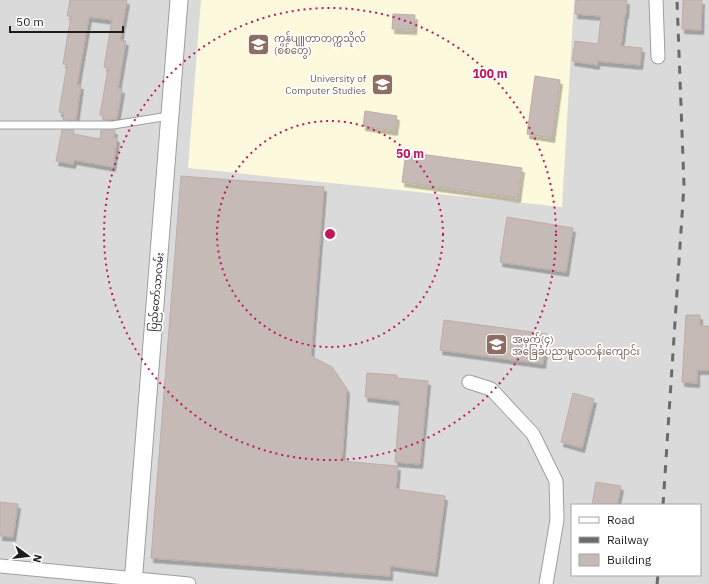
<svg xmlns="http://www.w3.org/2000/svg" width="709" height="584" font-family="'IBM Plex Sans','Noto Sans Myanmar',sans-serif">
  <defs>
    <filter id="shadow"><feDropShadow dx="2.5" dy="4.5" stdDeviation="0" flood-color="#0004"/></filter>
  </defs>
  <rect width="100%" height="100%" fill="#ede8e3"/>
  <path fill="#dbdada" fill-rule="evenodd" d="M0,0h709v584h-709zM572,505h128v70h-128z"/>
  <path fill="#fdf9dc" d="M201,0h373l-12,207 -374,-39z"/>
  <path fill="#c5bab6" stroke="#beada6" filter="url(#shadow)" d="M70,0h57l-7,40 6,1 -8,47 4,1 -5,30 -14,1 1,-4 -4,-1 8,-47 -4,-1 8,-47 -23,-3 -12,68h4l-5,35h-13l1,-7 -5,-1 8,-47 -4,-1 8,-48h-4z
    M576,0h51l-1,14h-1l-4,32 21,2 -2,17 -43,-4v4l-25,-4 3,-20 23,3 3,-28 -26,-2z
    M683,0h19l-1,30 -19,-1z
    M393,14l22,1 -1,15 -22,-1z
    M535,76l25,4 -8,58 -25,-4z
    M365,111l32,5 -2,15 -32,-5z
    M62,130h12l-1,4 27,5 1,-9h14l-1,7 3,1 -4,29 -39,-7 -1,4 -17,-3z
    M406,152l116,16 -4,30 -116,-16z
    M181,176l143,11 -13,169 21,11 15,22 -5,72 56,5 -2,23 49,7 -10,76 -45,-6v10l-239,-18z
    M507,217l66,11 -7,44 -66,-10z
    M686,315h14v11h9v44h-12v13l-15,-1z
    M444,320l103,14 -4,30 -103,-14z
    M367,373l30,2v3l31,3 -8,83 -25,-2 5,-61 -35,-4z
    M573,393l21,6 -12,49 -21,-6z
    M596,482l25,4 -4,19h-25z
    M0,502l18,2 -5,33 -13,-1z"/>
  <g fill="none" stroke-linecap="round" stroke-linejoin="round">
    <defs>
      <path id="service" d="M0,125h113l56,-9"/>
      <path id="minor" d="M656,0l2,57
        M469,382l22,7 42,45 23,47 1,39 -11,64
        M0,566l189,18"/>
      <path id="tertiary" d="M133,584l46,-584"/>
    </defs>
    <use href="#service" stroke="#9e9e9e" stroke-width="9"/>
    <use href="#minor" stroke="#9e9e9e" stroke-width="15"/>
    <use href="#tertiary" stroke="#9e9e9e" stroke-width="19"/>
    <use href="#service" stroke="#fff" stroke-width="7"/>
    <use href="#minor" stroke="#fff" stroke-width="13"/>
    <use href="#tertiary" stroke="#fff" stroke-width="17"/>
    <path stroke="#6b6b6b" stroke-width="3" stroke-dasharray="8 8" stroke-linecap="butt" d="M663,505l21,-320 -7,-185
      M657,584l1,-9"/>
  </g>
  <g fill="none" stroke="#c2185b" stroke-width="2" stroke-dasharray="2 4">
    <circle cx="330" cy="234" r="113"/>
    <circle cx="330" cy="234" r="226"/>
  </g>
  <defs>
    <symbol id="university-square" viewBox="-11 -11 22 22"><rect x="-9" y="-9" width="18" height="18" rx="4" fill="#8d6e63" stroke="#fff"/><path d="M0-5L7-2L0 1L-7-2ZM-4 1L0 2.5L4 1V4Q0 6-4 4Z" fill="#fff"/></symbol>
    <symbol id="school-square" viewBox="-11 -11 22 22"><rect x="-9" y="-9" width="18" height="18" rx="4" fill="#8d6e63" stroke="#fff"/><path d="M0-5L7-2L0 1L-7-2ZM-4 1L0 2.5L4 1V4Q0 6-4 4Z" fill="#fff"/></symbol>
  </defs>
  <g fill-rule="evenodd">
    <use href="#university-square" x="246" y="32" width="25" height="25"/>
    <use href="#university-square" x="370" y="72" width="25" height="25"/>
    <use href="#school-square" x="484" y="332" width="25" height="25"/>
  </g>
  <g text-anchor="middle" stroke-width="3.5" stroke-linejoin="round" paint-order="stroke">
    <g font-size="10" fill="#785e54" stroke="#fff" text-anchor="start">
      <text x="274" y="42">ကွန်ပျူတာတက္ကသိုလ်<tspan x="274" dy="12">(စစ်တွေ)</tspan></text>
      <text x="366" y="82" text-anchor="end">University of<tspan x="366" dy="12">Computer Studies</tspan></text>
      <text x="512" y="343">အမှတ်(၄)<tspan x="512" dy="12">အခြေခံပညာမူလတန်းကျောင်း</tspan></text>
    </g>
    <g font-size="10" fill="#1d1d1d" stroke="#fff">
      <text transform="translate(156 292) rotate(-85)" y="4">ပြည်တော်သာလမ်း</text>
    </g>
  </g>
  <circle cx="330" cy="234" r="6" fill="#c2185b" stroke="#fff" stroke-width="2"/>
  <g font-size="12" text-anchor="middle" font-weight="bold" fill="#c2185b" stroke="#fff" stroke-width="3.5" stroke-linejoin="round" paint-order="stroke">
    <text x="490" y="78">100 m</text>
    <text x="410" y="158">50 m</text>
  </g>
  <rect x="571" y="504" width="130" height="72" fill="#ffffff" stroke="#a5a5a5"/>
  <rect x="579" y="517" width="20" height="6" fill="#ffffff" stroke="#a5a5a5"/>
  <text x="607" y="524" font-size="12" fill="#1d1d1d">Road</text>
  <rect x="579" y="537" width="20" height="6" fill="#6b6b6b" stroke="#a5a5a5"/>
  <text x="607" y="544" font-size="12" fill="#1d1d1d">Railway</text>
  <rect x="579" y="554" width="20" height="12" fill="#c5bab6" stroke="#a5a5a5"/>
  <text x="607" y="564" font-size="12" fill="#1d1d1d">Building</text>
  <g transform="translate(28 556) rotate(105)" stroke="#ffffff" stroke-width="3" paint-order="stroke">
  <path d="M0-3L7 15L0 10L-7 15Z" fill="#1d1d1d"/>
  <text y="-6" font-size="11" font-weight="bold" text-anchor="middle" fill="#1d1d1d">N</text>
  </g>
  <path d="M10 26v6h113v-6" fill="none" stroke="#1d1d1d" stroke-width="2"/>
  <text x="16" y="26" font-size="12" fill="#1d1d1d" stroke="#ffffff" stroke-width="3" paint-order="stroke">50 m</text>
</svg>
